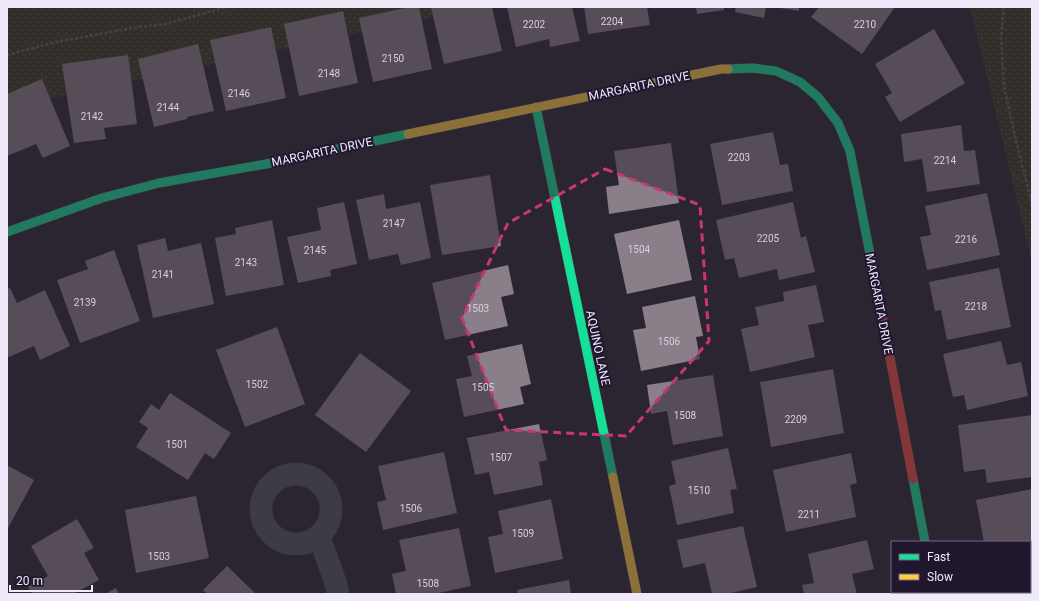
<svg xmlns="http://www.w3.org/2000/svg" width="1039" height="601" font-family="Roboto,sans-serif">
  <defs>
    <pattern id="grass-dots" width="8" height="8" patternUnits="userSpaceOnUse"><rect width="8" height="8" fill="#3b3c25"/><path d="M2 2h.1M6 6h.1" fill="none" stroke="#585846" stroke-width="1.8" stroke-linecap="round"/></pattern>
  </defs>
  <rect width="100%" height="100%" fill="#2b2532"/>
  <path fill="url(#grass-dots)" d="M7,7h473l-473,101z
    M970,7h62v255z"/>
  <path fill="#8a7f88" d="M409,7h10l13,62 -59,13 -14,-64z
    M431,7h61l10,44 -58,13z
    M507,7h65l8,34 -30,6 -1,-8 -33,8z
    M584,7h63l3,18 -62,9z
    M696,7h28v3l-27,4z
    M736,7h30l-2,11 -29,-6z
    M780,7h19v4l-19,-3z
    M819,7h76l-33,47 -51,-37z
    M343,11l15,72 -59,13 -15,-72z
    M271,27l15,71 -60,13 -16,-71z
    M934,29l31,54 -65,39 -15,-25 7,-4 -17,-29z
    M198,44l16,67 -27,6v2l-33,8 -16,-68z
    M128,55l9,69 -33,4 2,11 -32,4 -12,-79z
    M42,79l28,67 -27,12 -7,-14 -29,12v-62z
    M961,125l3,26 11,-1 5,34 -53,8 -5,-33 -18,3 -3,-28z
    M773,132l7,33 8,-1 5,27 -71,14 -12,-61z
    M671,143l8,60 -70,11 -3,-27 13,-2 -5,-34z
    M490,175l11,71 -59,9 -12,-70z
    M987,193l13,62 -73,15 -7,-33 11,-2 -6,-29z
    M384,194l2,15 34,-7 11,56 -30,7 -3,-11 -29,6 -13,-60z
    M344,202l13,62 -27,6 1,6 -33,7 -11,-46 34,-7 -4,-22z
    M793,202l8,36 5,-2 9,36 -36,8 -2,-11 -38,9 -5,-20 -9,2 -9,-40z
    M272,220l12,65 -58,11 -11,-58 21,-4 -1,-6z
    M679,220l13,60 -65,14 -13,-60z
    M165,238l3,13 33,-8 13,61 -61,14 -16,-73z
    M114,250l26,71 -60,22 -23,-63 31,-11 -3,-8z
    M508,265l6,29 -13,3 7,29 -63,14 -13,-57z
    M999,268l12,59 -64,13 -6,-30 -6,1 -6,-29z
    M816,285l8,37 -16,3 7,32 -65,15 -9,-43 18,-4 -4,-18 29,-6 -1,-9z
    M10,288l7,15 28,-13 25,56 -30,14 -6,-14 -25,11 -2,-3v-65z
    M695,296l8,40 -7,1 4,22 -59,12 -8,-41 13,-2 -4,-21z
    M277,327l28,77 -60,23 -29,-77z
    M1001,341l6,24 14,-3 7,34 -61,14 -3,-15 -11,2 -10,-43z
    M522,344l9,40 -11,3 4,17 -60,13 -8,-38 16,-3 -5,-20z
    M360,353l51,38 -45,61 -51,-37z
    M833,369l11,64 -73,14 -11,-65z
    M713,375l10,61 -50,9 -6,-34 -16,3 -4,-29z
    M170,393l61,40 -17,26 -9,-6 -17,27 -52,-33 12,-19 -9,-6 12,-18 8,6z
    M1032,415v62l-45,6 -2,-14 -21,3 -6,-47z
    M539,424l8,36 -8,2 4,23 -49,10 -5,-23 -14,3 -8,-37z
    M728,448l9,41 -7,1 4,23 -57,12 -8,-39 7,-2 -5,-23z
    M444,452l13,61 -74,17 -6,-28 9,-2 -8,-34z
    M851,453l6,30 -7,2 6,32 -70,15 -13,-62z
    M7,465l27,15 -27,50z
    M1032,489v63h-2v-10h-46l-8,-42z
    M196,496l13,62 -73,15 -11,-63z
    M551,499l12,60 -68,14 -7,-36 15,-3 -5,-23z
    M77,519l17,29 -10,5 15,27 -26,14h-40l-5,-7 20,-11 -17,-30z
    M743,526l14,61 -30,7h-15l-7,-31 -22,5 -6,-28z
    M459,528l12,58 -37,8h-38l-4,-20 14,-3 -7,-31z
    M867,540l7,29 -22,5 5,20h-53l-2,-9 12,-2 -6,-29z
    M227,566l29,28h-48l-5,-4z
    M569,580l2,14h-53l-1,-4z
    M1030,582l2,1v11h-29l1,-2h26z
    M116,588l3,6h-14z"/>
  <g fill="none" stroke-linecap="round" stroke-linejoin="round">
    <defs>
      <path id="street" d="M261 509a35 35 0 1 1 70 0a35 35 0 1 1-70 0Z
        M319,536l17,48 2,10
        M929,594v-2"/>
      <path id="fast" d="M728,69l25,-1 23,3 24,11 18,15 20,26 12,28 32,165
        M536,107l77,370
        M7,232l95,-34 57,-15 107,-19 142,-30
        M913,479l12,63"/>
      <path id="slow" d="M408,134l313,-65h7
        M613,477l24,117"/>
      <path id="jam" d="M882,316l31,163"/>
    </defs>
    <use href="#street" stroke="#46414d" stroke-width="23"/>
    <use href="#fast" stroke="#46414d" stroke-width="10"/>
    <use href="#slow" stroke="#46414d" stroke-width="10"/>
    <use href="#jam" stroke="#46414d" stroke-width="10"/>
    <path stroke="#63656a" stroke-width="2.5" stroke-dasharray="3 2" stroke-linecap="butt" d="M1004,7l-3,30 3,50 11,49 17,69
      M7,55l49,-13 82,-15 28,-3 61,-17"/>
    <use href="#street" stroke="#53585c" stroke-width="22"/>
    <use href="#fast" stroke="#16e098" stroke-width="9"/>
    <use href="#slow" stroke="#ffcf43" stroke-width="9"/>
    <use href="#jam" stroke="#f24e42" stroke-width="9"/>
  </g>
  <path d="M0 0H1039V601H0ZM605,169l95,36 9,136 -83,95 -120,-6 -44,-112 46,-95z" fill="#2b2532" fill-opacity=".55" fill-rule="evenodd"/>
  <path fill="none" stroke="#c93773" stroke-width="3" stroke-dasharray="8 5" stroke-linejoin="round" d="M605,169l95,36 9,136 -83,95 -120,-6 -44,-112 46,-95z"/>
  <g text-anchor="middle" stroke-width="4" stroke-linejoin="round" paint-order="stroke">
    <g font-size="10" fill="#d6cede">
      <text x="612" y="25">2204</text>
      <text x="534" y="28">2202</text>
      <text x="865" y="28">2210</text>
      <text x="393" y="62">2150</text>
      <text x="329" y="77">2148</text>
      <text x="239" y="97">2146</text>
      <text x="168" y="111">2144</text>
      <text x="92" y="120">2142</text>
      <text x="739" y="161">2203</text>
      <text x="945" y="164">2214</text>
      <text x="394" y="227">2147</text>
      <text x="768" y="242">2205</text>
      <text x="966" y="243">2216</text>
      <text x="639" y="253">1504</text>
      <text x="315" y="254">2145</text>
      <text x="246" y="266">2143</text>
      <text x="163" y="278">2141</text>
      <text x="85" y="306">2139</text>
      <text x="976" y="310">2218</text>
      <text x="478" y="312">1503</text>
      <text x="669" y="345">1506</text>
      <text x="257" y="388">1502</text>
      <text x="483" y="391">1505</text>
      <text x="685" y="419">1508</text>
      <text x="796" y="423">2209</text>
      <text x="177" y="448">1501</text>
      <text x="501" y="461">1507</text>
      <text x="699" y="494">1510</text>
      <text x="411" y="512">1506</text>
      <text x="809" y="518">2211</text>
      <text x="523" y="537">1509</text>
      <text x="159" y="560">1503</text>
      <text x="428" y="587">1508</text>
    </g>
    <g font-size="12" fill="#efe9fa" stroke="#20162e">
      <text transform="translate(639 86) rotate(-12)" y="4">MARGARITA DRIVE</text>
      <text transform="translate(322 152) rotate(-12)" y="4">MARGARITA DRIVE</text>
      <text transform="translate(879 304) rotate(79)" y="4">MARGARITA DRIVE</text>
      <text transform="translate(598 348) rotate(78)" y="4">AQUINO LANE</text>
    </g>
  </g>
  <rect width="1039" height="601" fill="none" stroke="#efe9fa" stroke-width="16"/>
  <rect x="891" y="541" width="140" height="52" fill="#20162e" stroke="#736a80"/>
  <rect x="899" y="554" width="20" height="6" fill="#16e098" stroke="#736a80"/>
  <text x="927" y="561" font-size="12" fill="#efe9fa">Fast</text>
  <rect x="899" y="574" width="20" height="6" fill="#ffcf43" stroke="#736a80"/>
  <text x="927" y="581" font-size="12" fill="#efe9fa">Slow</text>
  <path d="M10 585v6h82v-6" fill="none" stroke="#efe9fa" stroke-width="2"/>
  <text x="16" y="585" font-size="12" fill="#efe9fa" stroke="#20162e" stroke-width="3" paint-order="stroke">20 m</text>
</svg>
